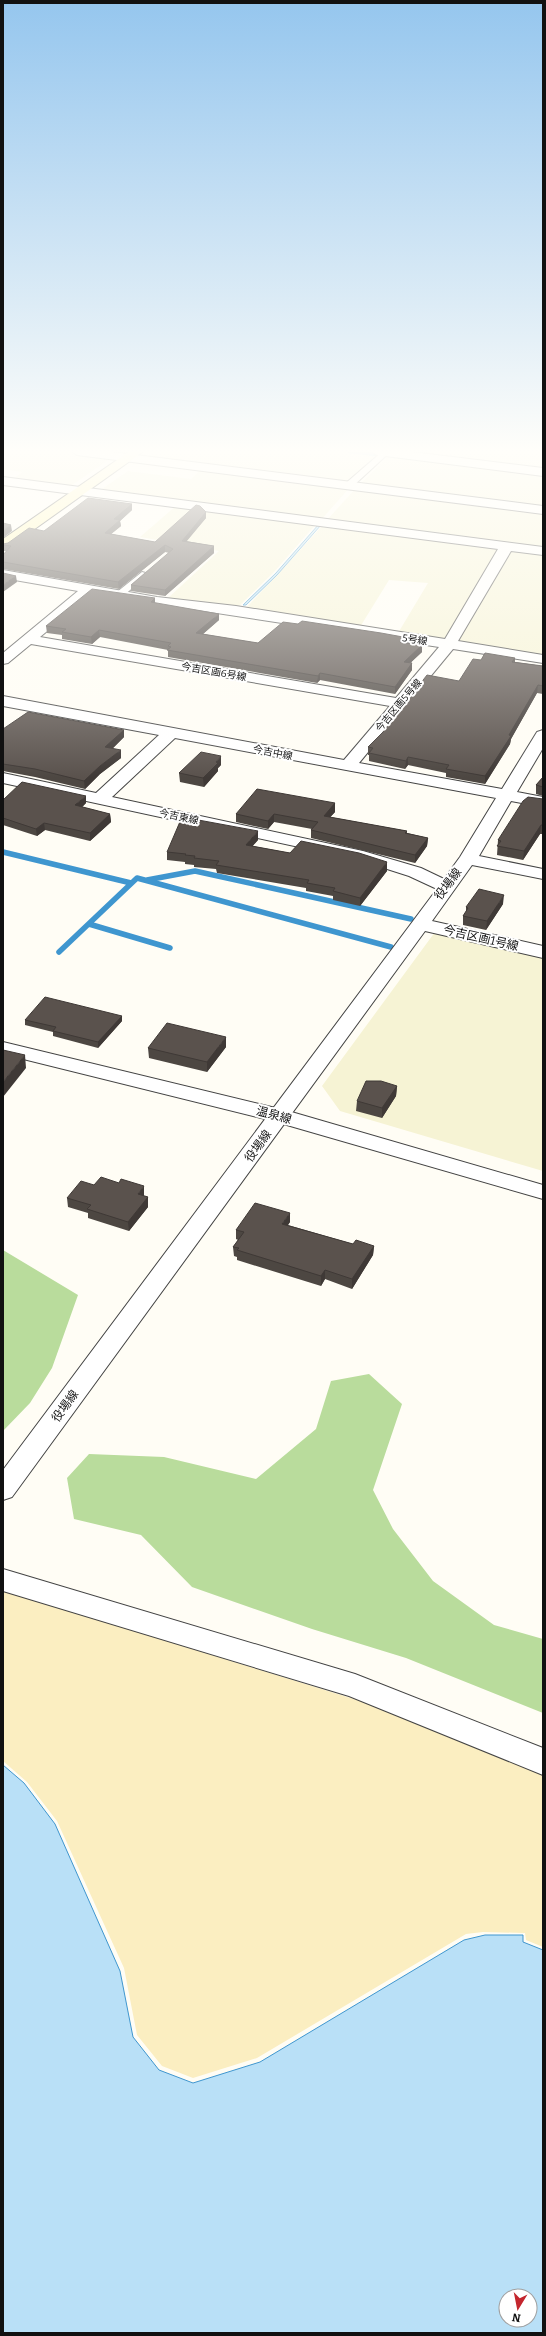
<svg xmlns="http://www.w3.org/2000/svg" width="546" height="2336" font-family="Bitter,'Noto Sans JP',serif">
  <rect width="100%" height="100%" fill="#fffdf5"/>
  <path fill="#f6f3d4" d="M3,451h69l42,5 -46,32 -57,-7 11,-9 -19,-3z
    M156,451h204l22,3 -34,30 -202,-26z
    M395,451h148v19l-149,-18z
    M390,455l153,19v35l-185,-23z
    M203,467l148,19 -30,34 -222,-29 29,-20 63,8z
    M357,487l186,23v39l-217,-28z
    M177,505l139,19 -42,48 -35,34 -51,-5 -20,-3 51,-47 -79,-14z
    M324,524l178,24 -56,93 -48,-8 30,-50 -39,-3 -29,47 -113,-20z
    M510,549l33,4v103l-88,-14z
    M435,932l108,25v214l-203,-60 -18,-25z"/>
  <path fill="#b9dc9c" d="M3,1250l75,45 -26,73 -22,35 -27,28z
    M369,1374l33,30 -29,86 20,39 40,52 61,44 49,14v74l-137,-55 -94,-29 -120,-42 -51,-52 -67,-16 -7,-41 22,-24 75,3 92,22 60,-50 15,-48z"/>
  <path fill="#fbeec1" d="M3,1590l370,115 170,66v176l-17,-7 -1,-7 -42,-1 -17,2 -209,124 -64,20 -31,-12 -25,-31 -13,-67 -67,-147 -30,-39 -24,-21z"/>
  <path fill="#b9e0f7" stroke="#3f96cf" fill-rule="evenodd" d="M319,524l2,1 -44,50 -31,30h-3l33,-32z
    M3,1765l21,18 31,41 65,147 13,66 26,33 34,13 67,-21 204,-122 21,-5h38v7l20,8v383h-540zM506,2296h24v24h-24z"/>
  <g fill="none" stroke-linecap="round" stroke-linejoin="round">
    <path stroke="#3f96cf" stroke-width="4.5" d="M349,451l27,3"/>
    <path stroke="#3f96cf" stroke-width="5.5" d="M3,852l128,31
      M147,880l48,-9 216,48
      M89,924l81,24
      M59,952l78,-74 254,69"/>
    <defs>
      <path id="service" d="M383,451l7,1 -38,35h-6v-4z
        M142,572l7,2 -26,22h-6v-4z"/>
      <path id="minor" d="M71,451h33l439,55v8l-466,-59z
        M371,451h33l139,17v8l-166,-21z
        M3,477l540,70v8l-32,-4 -53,90 85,14v8l-90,-14 -94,114 143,26 35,-57 6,-2v18l-26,44 26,5v10l-32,-6 -32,55 64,13v10l-71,-14 -40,56 111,25v12l-118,-27 -413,566 -9,3v-30l434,-581 -28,-13 -50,-16 -356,-77v-10l93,20 63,-58 -156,-29v-10l341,64 46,-54 -359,-62 -23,19 -5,1v-11l75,-62 -75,-13v-8l154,27 79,9 209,33 53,-90 -495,-64zM92,594l347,53 -43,51 -356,-61zM175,738l321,60 -36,59 -16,22 -23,-11 -58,-17 -251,-54z
        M3,1569l352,105 188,74v27l-194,-79 -346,-105z"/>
      <path id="tertiary" d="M3,1042l285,69 255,74v14l-270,-78 -270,-67z"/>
      <path id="secondary" d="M130,451h14l-136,97 -5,1v-10z"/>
    </defs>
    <use href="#service" stroke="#444" stroke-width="2"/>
    <use href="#minor" stroke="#444" stroke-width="2"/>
    <use href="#tertiary" stroke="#444" stroke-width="2"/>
    <use href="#secondary" stroke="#333" stroke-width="2"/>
    <use href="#service" fill="#fff" fill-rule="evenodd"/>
    <use href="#minor" fill="#fff" fill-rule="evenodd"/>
    <use href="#tertiary" fill="#fff" fill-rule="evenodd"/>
    <use href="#secondary" fill="#fff6b0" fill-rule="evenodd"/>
  </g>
  <path fill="#4d4742" d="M132,504v6l-12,11 1,5 -10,8 44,8 51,-30v6l-20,23 28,5v7l-49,43 -34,-5v-6l38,-32 -4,-1 -46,37 -116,-20v1v-15l3,-4h-3v-7l5,-1 36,-12z
    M155,598v5l64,17 -16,14 55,9 145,-1 19,3v7l-12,11h2v7l-17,24 -75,-14 -3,3 -149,-26v-7l-68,-13 -8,7 -30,-5v-4l-15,-2 -1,-7z
    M515,658v4l28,4v28l-6,-1 -26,46 -1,5 -25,40 -39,-7v-4l-38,-8 -3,4 -36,-8v-6h-1v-8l91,-66 22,-21z
    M3,729l121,1v7l-12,12 9,9 -21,16 -15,15 -50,-12 -32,-6z
    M221,765l-3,3v3l-14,16 -24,-5 -1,-9z
    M543,777v19l-7,-2v-9z
    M543,799v35h-3l-17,26 -26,-5 1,-15z
    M3,800l83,3 -4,4 28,7 1,8 -21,19 -45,-11 -8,6 -34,-11z
    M335,803v9l-5,5 77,14v2l21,5 -1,8 -12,17 -104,-25v-8l1,-1 -38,-7 -6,7 -32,-7v-8z
    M258,840l-6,6 135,25 -27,35 -27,-6v-4l-27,-5v-3l-89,-15 -1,-4 -22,-2v-2l-9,-1v-2l-18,-2v-8z
    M503,904l-17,26 -23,-5v-9l3,-4v-5z
    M122,1016v5l-24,27 -45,-12v-4l-28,-7v-5z
    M226,1047l-19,25 -58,-14 -1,-10z
    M397,1086l-1,10 -14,22 -26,-7 1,-10z
    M94,1185l50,10v1l4,1v10l-19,24 -41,-13v-5l-20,-6 -1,-9z
    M290,1222l-2,3 65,19 21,2 -1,9 -21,34 -27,-10 -4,7 -84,-26v-3l-3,-1 -1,-9 5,-7 -2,-1v-9z"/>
  <path fill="#3f3936" d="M132,504v6l-12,11 1,5 -16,13v-6l9,-14z
    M206,512v6l-24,29v-6z
    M11,525l1,6 -9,7v-7z
    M165,545v7l-46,37 -1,-7z
    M214,546v7l-49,43v-6z
    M16,576l1,6 -14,10v-7z
    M155,598v7l-4,-3z
    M219,614v6l-23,20v-7z
    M99,630l1,7 -8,7 -1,-7z
    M403,637v7l-3,-2z
    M422,645v7l-18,17v-7z
    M412,663v7l-17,24v-7z
    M320,673v7l-3,3 1,-7z
    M538,685l-1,8 -26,46 -1,5 -25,40v-8z
    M124,730v7l-18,18 -1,-8z
    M121,750v8l-21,16 -15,15 -1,-8 16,-15z
    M221,756v9l-3,3v3l-14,16 -1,-9z
    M408,757v8l-3,4 1,-8z
    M86,796v7l-10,10 -1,-8z
    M335,803v9l-11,12v-8z
    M110,814l1,8 -21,19v-8z
    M274,814v8l-6,7v-8z
    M44,823l1,7 -8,6 -1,-7z
    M541,825l-1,9 -17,26 1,-9z
    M258,831v9l-12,14v-9z
    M428,838l-1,8 -12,17v-8z
    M387,862v9l-27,35v-8z
    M504,895l-1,9 -17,26 1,-9z
    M122,1016v5l-24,27v-6z
    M226,1037v10l-19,25v-10z
    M25,1055l1,13 -23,29v-15z
    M397,1086l-1,10 -14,22v-10z
    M144,1186v9l-6,8v-9z
    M148,1197v10l-19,24 -1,-9z
    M290,1213v9l-8,11v-9z
    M374,1246l-1,9 -21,34v-10z
    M325,1270v9l-4,7v-10z"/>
  <path fill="#5a524d" stroke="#3f3936" d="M88,498l44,6 -18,15 6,1 -15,13 50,9 41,-37 4,1 6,6 -24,29 32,5 -49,44 -34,-5 42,-36 -8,-4 -47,37 -115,-20v-7l8,-9 -8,-1v-1l5,-1 21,-15 15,3z
    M3,523l8,2 -8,6z
    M3,573l13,3 -13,9z
    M92,589l63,9 -4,4 68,12 -23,19 62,10 25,-21 15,2 4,-3 79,12 22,4 -3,5 22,3 -18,17 8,1 -17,24 -75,-14 -2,3 -151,-26 4,-3 -3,-1 3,-3 -72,-13 -8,7 -29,-5 4,-3 -20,-3z
    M485,653l30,5 -3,4 31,4v20l-5,-1 -29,50 2,1 -26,40 -39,-7 3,-4 -41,-8 -2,4 -37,-8 4,-5 -5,-1 15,-15 44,-57 32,6 14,-22 8,1z
    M28,712l96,18 -19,17 16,3 -21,16 -16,15 -49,-12 -32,-5v-35z
    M201,752l20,4 -5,6 2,1 -15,15 -24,-5z
    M543,777v10l-7,-2z
    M22,782l64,14 -11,9 35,9 -20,19 -46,-10 -8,6 -33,-11v-18z
    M257,789l78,14 -11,13 83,15 -2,2 23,5 -13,17 -104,-25 7,-8 -44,-8 -6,7 -32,-7z
    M528,797l15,2v26h-2l-17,26 -27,-5 4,-5 -3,-1 25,-39z
    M182,817l76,14 -12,14 44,8 11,-12 58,12 28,9 -27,36 -27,-7 2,-3 -28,-5 2,-3 -93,-15 3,-4 -25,-3 1,-2 -10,-1 1,-1 -19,-2z
    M479,889l25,6 -17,26 -24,-5 5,-8 -2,-1z
    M45,997l77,19 -24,26 -45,-11 3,-4 -31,-7z
    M167,1023l59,14 -19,25 -59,-14z
    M3,1050l22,5 -22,27z
    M366,1081h15l16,5 -15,22 -25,-7z
    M101,1177l18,6 2,-4 23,7 -6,8 10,3 -20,25 -41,-13 4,-4 -24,-7 14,-17 13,4z
    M255,1203l35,10 -8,11 71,20 3,-4 18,6 -22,33 -27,-9 -4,6 -84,-26 2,-2 -6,-1 11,-15 -8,-2z"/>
  <linearGradient id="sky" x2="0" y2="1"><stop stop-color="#95c6ee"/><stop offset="0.58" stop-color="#fffefa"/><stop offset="1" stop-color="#fffefa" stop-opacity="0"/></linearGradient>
  <rect width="546" height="778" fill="url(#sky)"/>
  <g text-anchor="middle" stroke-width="4" stroke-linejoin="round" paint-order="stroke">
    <g font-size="10" fill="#111" stroke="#fff">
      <text transform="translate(415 639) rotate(9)" y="4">5号線</text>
      <text transform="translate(214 671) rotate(10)" y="4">今吉区画6号線</text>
      <text transform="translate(398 705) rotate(-50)" y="4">今吉区画5号線</text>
      <text transform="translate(273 752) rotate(11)" y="4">今吉中線</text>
      <text transform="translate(179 816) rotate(12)" y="4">今吉東線</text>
    </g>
    <g font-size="12" fill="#111" stroke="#fff">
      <text transform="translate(448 884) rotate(-53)" y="4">役場線</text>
      <text transform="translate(481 938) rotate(13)" y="4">今吉区画1号線</text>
      <text transform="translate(274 1115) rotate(15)" y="4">温泉線</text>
      <text transform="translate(258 1146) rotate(-54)" y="4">役場線</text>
      <text transform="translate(65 1406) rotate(-54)" y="4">役場線</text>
    </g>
  </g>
  <rect width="546" height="2336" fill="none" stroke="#111111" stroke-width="8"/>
  <g transform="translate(518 2308) rotate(190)"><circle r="19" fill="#ffffff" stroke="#a0a0a0"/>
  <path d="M0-3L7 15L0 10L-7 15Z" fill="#c4262e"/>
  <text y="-6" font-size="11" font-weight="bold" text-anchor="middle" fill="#111111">N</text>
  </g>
</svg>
